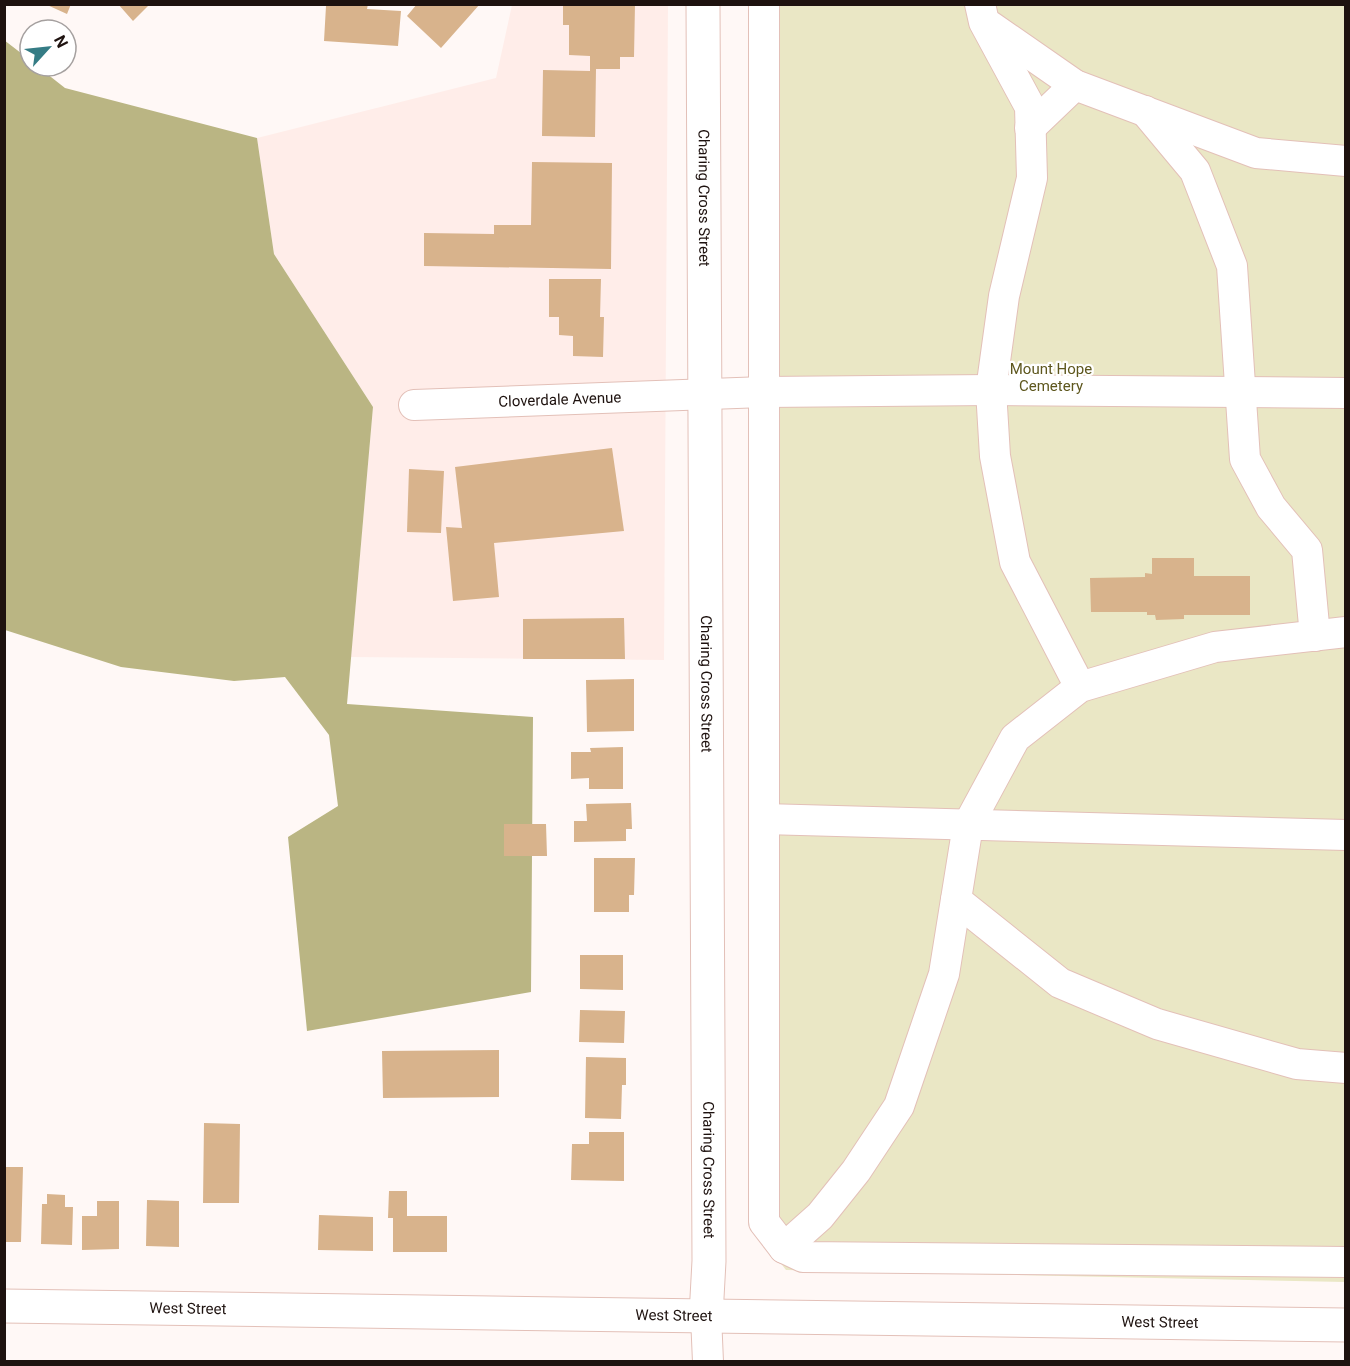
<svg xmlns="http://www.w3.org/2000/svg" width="1350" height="1366" font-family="Roboto,sans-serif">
  <rect width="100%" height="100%" fill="#fff8f6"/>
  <path fill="#ffede9" d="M512,5h156l-4,655 -313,-3 22,-250 -99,-153 -17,-116 239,-60z"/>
  <path fill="#eae7c5" d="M754,5h591v1277l-559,-12 -23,-30z"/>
  <path fill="#bab583" d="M4,40l26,20v6h7l28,22 192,50 17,116 99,153 -26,297 186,13 -2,275 -224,39 -19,-194 50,-31 -9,-71 -44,-58 -51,4 -113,-14 -116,-37z"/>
  <path fill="#d8b38c" d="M45,4h26l-4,10z
    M118,4h32l-17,17z
    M338,4h30l-1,5 34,2 -3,35 -74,-5 2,-35z
    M417,4h63l-39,44 -34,-32z
    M563,4h72l-1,53h-14v12h-24l-1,68 -53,-1 1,-66 47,1v-15l-21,-1v-30h-6z
    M532,162l80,1 -1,106 -187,-3v-33l70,1v-9h37z
    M549,279h52l-1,38h4l-1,40 -30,-1v-20l-14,-1v-18h-10z
    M612,448l12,83 -130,12 5,54 -46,4 -7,-74 16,1 -7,-61z
    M409,469l35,2 -3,62 -34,-1z
    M1152,558h42v18h56v39h-66v4l-28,1 -1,-5h-8v-3h-56l-1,-34 55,-1v-4l7,1z
    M624,618l1,41h-102v-40z
    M634,679v52l-47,1 -1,-52z
    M623,747v42h-34v-11l-18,1v-27h20l-1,-4z
    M631,803l1,26h-6v12l-52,1v-21h13l-1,-17z
    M504,824h42l1,32h-43z
    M594,858h41l-1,37h-5v17h-35z
    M580,955h43v35l-43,-1z
    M580,1010l45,1 -1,32 -45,-1z
    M499,1050v47l-116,1 -1,-47z
    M586,1057l40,1v27h-4l-1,34 -36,-1z
    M204,1123l36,1 -1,79h-36z
    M589,1132h35v49l-53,-1 1,-36h17z
    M4,1167h19l-2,75h-17z
    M389,1191h18v25h40v36h-54v-34h-5z
    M47,1194l18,1v12h8l-1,38 -31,-1 1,-40h5z
    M147,1200l32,1v46l-33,-1z
    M97,1201h22v48l-37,1v-34h15z
    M319,1215l54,2v34l-55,-1z"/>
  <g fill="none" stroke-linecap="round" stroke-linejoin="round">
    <defs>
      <g id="minor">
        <path d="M764,4v1218l20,26 19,9 543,5"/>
        <path d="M980,4l4,18 46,85 2,71 -28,118 -13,94 4,66 20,106 65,125"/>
        <path d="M990,26l85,59 181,68 90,8"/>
        <path d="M1145,111l50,60 37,95 13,193 26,48 36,43 8,86"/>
        <path d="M1030,128l45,-43"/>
        <path id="s1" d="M414,405l350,-13 227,-2 355,3"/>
        <path d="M764,819l582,16"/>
        <path d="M956,900l104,83 97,41 140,40 49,4"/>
        <path d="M784,1248l36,-32 36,-45 43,-65 45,-132 24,-149 47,-87 65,-51 135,-40 131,-15"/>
        <path d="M706,1316l2,46"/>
      </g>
      <g id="major">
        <path id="s2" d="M703,4l6,1257 -3,55"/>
        <path id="s3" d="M4,1306l1342,19"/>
      </g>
    </defs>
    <use href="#minor" stroke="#e3c0b8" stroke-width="32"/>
    <use href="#major" stroke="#e3c0b8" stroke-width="35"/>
    <use href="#minor" stroke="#fff" stroke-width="30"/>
    <use href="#major" stroke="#fff" stroke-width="33"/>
  </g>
  <g text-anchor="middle" stroke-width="4.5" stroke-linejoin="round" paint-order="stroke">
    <g font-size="15" fill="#1e120f" stroke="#fff">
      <text dy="5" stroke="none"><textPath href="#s2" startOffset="194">Charing Cross Street</textPath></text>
      <text dy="5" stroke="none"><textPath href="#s1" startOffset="146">Cloverdale Avenue</textPath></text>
      <text dy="5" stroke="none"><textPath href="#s2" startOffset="680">Charing Cross Street</textPath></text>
      <text dy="5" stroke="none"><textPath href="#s2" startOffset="1166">Charing Cross Street</textPath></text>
      <text dy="5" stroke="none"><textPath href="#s3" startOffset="184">West Street</textPath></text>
      <text dy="5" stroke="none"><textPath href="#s3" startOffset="670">West Street</textPath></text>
      <text dy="5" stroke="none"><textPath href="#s3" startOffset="1156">West Street</textPath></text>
    </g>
    <g font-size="15" fill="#5e571e" stroke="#fff">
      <text x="1051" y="374">Mount Hope<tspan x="1051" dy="17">Cemetery</tspan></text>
    </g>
  </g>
  <rect width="1350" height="1366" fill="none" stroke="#1e120f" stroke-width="12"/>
  <g transform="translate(48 48) rotate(63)"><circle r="28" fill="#ffffff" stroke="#a5a09f" stroke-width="1.5"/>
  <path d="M0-4.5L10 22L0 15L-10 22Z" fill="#357c85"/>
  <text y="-9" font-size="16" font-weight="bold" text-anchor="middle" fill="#1e120f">N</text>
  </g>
</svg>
